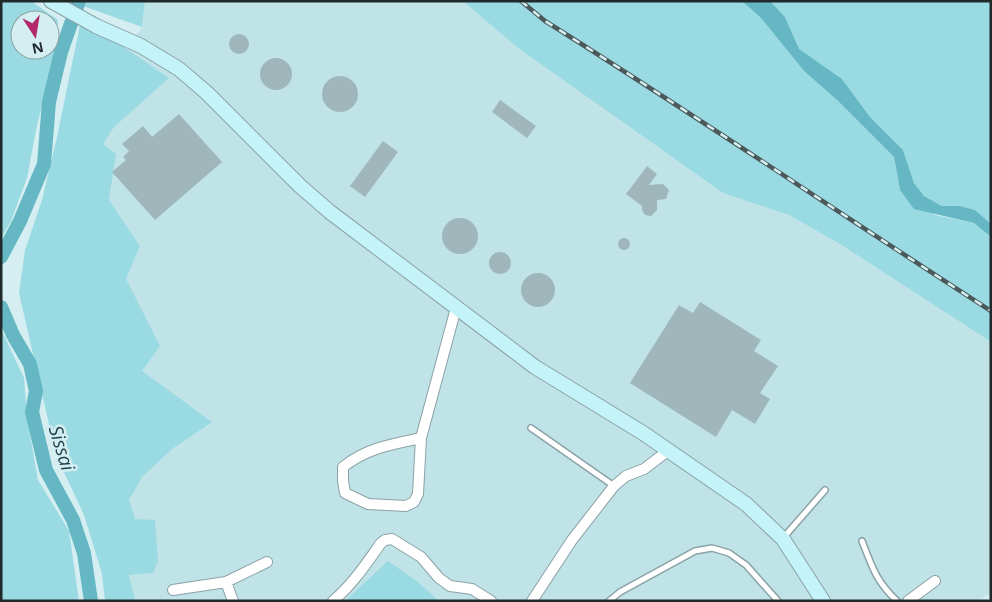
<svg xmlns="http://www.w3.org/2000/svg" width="992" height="602" font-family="'Open Sans',sans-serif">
  <rect width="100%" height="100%" fill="#d4eef1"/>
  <path fill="#c0e3e7" d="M145,1h318l55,47 205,145 66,22 51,29 151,98v251l-14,8h-864l-34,-487 63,-87z"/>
  <path fill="#9adae2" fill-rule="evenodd" d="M1,1h30l27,19 -4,35 -18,75 -9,48 -16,43 -10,17zM20,20h30v30h-30z
    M87,1h58l-3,26 -59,-21z
    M463,1h279l19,17 43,53 33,29 57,57 6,33 35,25 39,8 17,14v105l-151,-98 -51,-29 -66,-22 -205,-145z
    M770,1h221v223l-16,-14 -15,-4h-18l-18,-10 -10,-13 -11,-33 -33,-33 -28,-38 -43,-29 -14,-33z
    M80,25l42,21 47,32 -55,49 -11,17 13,10 -7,46 31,46 -14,33 34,67 -18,25 70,51 -40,27 -30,28 -13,23 6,19 20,1 3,41 -5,12 -24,2 6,26h-30l-3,-27 -18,-59 -28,-60 -37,-162 6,-43 17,-50 15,-63z
    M1,329l23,49 3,40 11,62 31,51 10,70h-78z
    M388,561l30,21 21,19h-94z"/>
  <path fill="#65b8c3" d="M742,1h28l15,16 14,32 43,30 28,38 33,33 11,33 10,13 18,10h18l15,4 16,14v13l-17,-14 -60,-14 -14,-19 -6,-33 -57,-57 -33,-29 -43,-53z"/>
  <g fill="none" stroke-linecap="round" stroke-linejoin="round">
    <path stroke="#65b8c3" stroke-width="14" d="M1,257l19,-36 24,-57 5,-62 12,-50 18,-51
      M1,307l12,28 17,29 6,27 -4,21 14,58 27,50 11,33 7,48"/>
  </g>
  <path fill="#9fb7bb" d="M229 44a10 10 0 1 1 20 0a10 10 0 1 1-20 0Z
    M260 74a16 16 0 1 1 32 0a16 16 0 1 1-32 0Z
    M322 94a18 18 0 1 1 36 0a18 18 0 1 1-36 0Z
    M500,100l36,26 -9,12 -35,-26z
    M179,114l43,48 -67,58 -43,-48 14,-12 -3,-3 6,-6 -7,-7 21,-18 9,11z
    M383,141l15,11 -33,45 -15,-11z
    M647,166l10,8 -8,11 14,-1 6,6 -3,9 -9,1v10l-6,6 -6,-1 -3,-5v-4l-16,-12z
    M442 236a18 18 0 1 1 36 0a18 18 0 1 1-36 0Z
    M618 244a6 6 0 1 1 12 0a6 6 0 1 1-12 0Z
    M489 263a11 11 0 1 1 22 0a11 11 0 1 1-22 0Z
    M521 290a17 17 0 1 1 34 0a17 17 0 1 1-34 0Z
    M700,302l61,38 -7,11 24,15 -18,27 10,6 -15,25 -23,-14 -16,27 -86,-54 49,-78 14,8z"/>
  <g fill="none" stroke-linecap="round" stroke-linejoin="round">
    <defs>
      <path id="lane" d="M531,428l83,58
        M784,537l41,-47
        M862,541c10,26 14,40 35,60
        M609,601l11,-9 75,-41 17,-3 17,5 17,12 32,36"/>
      <path id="street" d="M421,438c-29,6 -54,10 -78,29v14l2,12 23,11 38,2 8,-4 4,-8 3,-56 35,-130
        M226,582l41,-20
        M173,590l53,-8 7,19
        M333,601c20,-17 33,-37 48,-58l4,-3 7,-1 29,18 18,21 11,8 22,3 19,12
        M532,601l40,-61 42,-54 12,-10 18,-7 25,-19
        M908,601l27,-20"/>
      <path id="secondary" d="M51,1l45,25 45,20 38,23 28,24 93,93 30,26 205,155 108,66 103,71 37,35 40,62"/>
    </defs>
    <use href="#lane" stroke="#8aa2a6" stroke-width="8"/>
    <use href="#street" stroke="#8aa2a6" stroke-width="12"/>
    <use href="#secondary" stroke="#8aa2a6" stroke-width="16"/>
    <use href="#lane" stroke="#fff" stroke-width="5"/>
    <use href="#street" stroke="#fff" stroke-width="10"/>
    <use href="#secondary" stroke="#c4f3f9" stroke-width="14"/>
    <defs>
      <path id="rail" d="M521,1l24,20c150,94 297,194 446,290"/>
    </defs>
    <use href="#rail" stroke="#4c595b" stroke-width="4.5"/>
    <use href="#rail" stroke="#d4eef1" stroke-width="2.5" stroke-dasharray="8" stroke-linecap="butt"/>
  </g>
  <g text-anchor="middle" stroke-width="5" stroke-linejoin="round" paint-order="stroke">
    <g font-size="19" font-style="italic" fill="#1d4449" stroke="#d4eef1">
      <text transform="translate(62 448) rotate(73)" y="7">Sissai</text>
    </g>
  </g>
  <rect width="992" height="602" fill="none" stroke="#202a2b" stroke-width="5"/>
  <g transform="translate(35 35) rotate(168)"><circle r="24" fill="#d4eef1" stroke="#8ca0a2"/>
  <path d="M0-4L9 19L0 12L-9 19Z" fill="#b1296a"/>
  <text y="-8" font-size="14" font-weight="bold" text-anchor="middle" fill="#202a2b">N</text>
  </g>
</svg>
